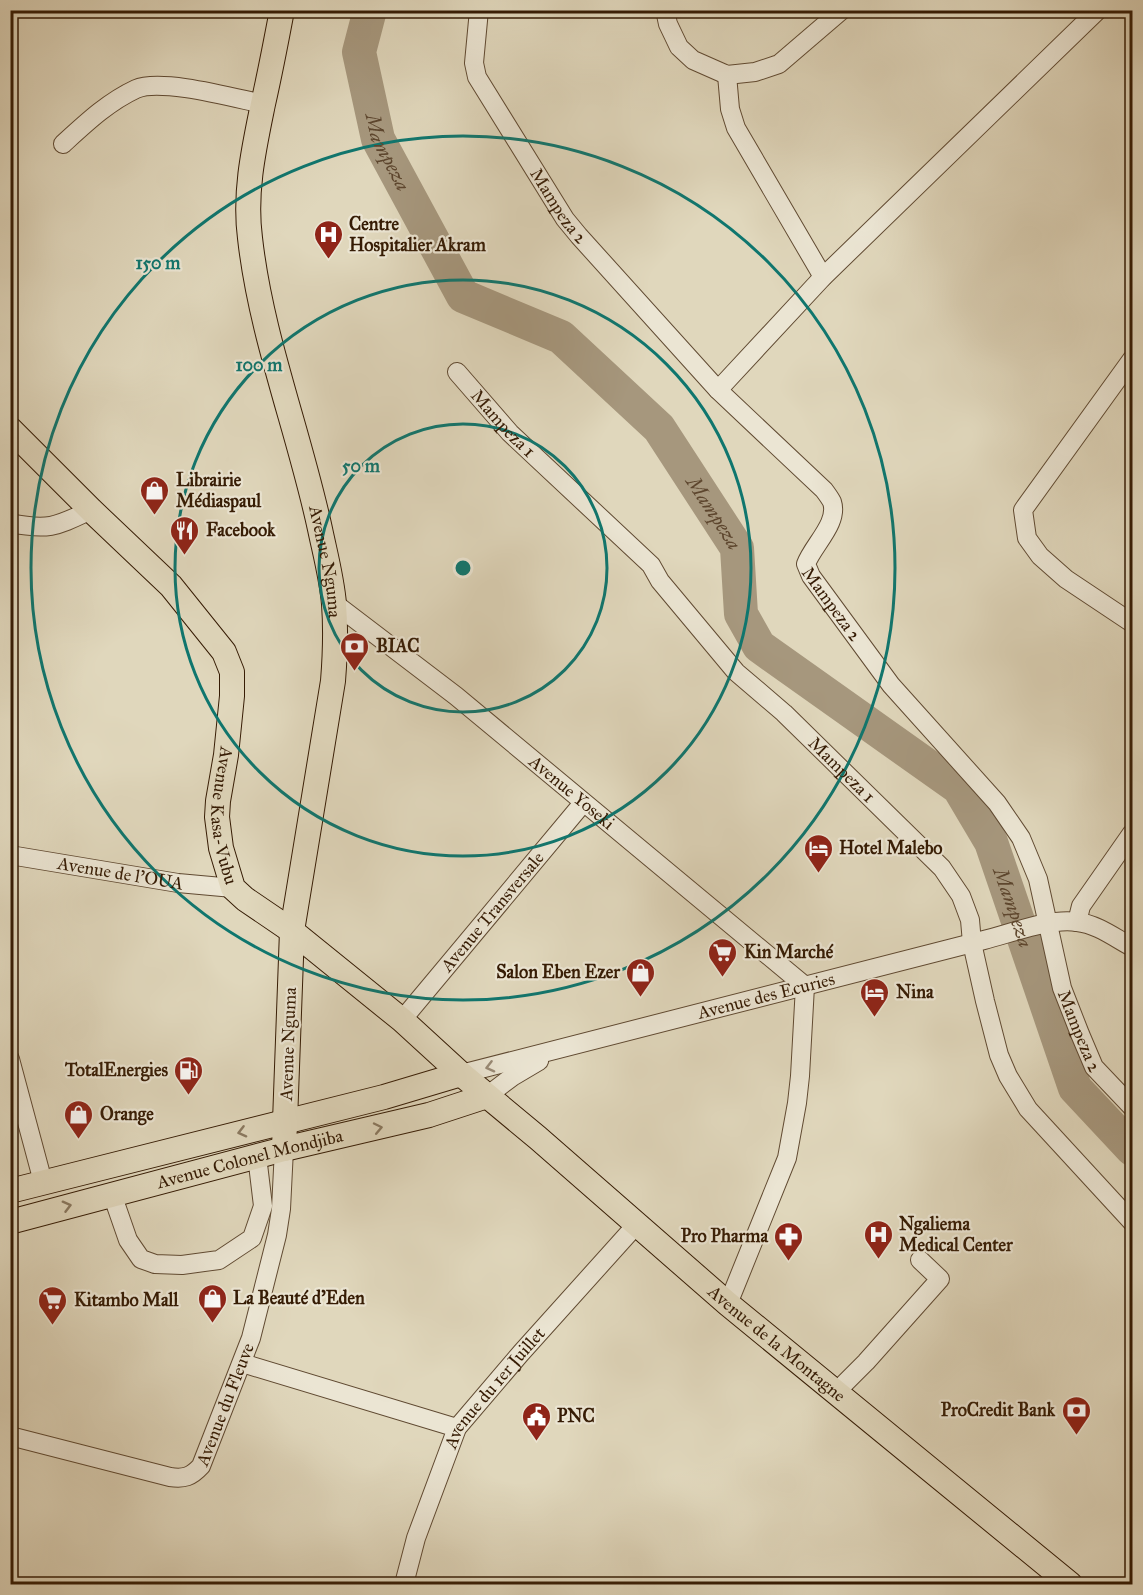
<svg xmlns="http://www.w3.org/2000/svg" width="1143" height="1595" font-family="'IM FELL Great Primer',serif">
  <rect width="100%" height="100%" fill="#e0d7bc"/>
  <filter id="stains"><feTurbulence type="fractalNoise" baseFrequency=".00333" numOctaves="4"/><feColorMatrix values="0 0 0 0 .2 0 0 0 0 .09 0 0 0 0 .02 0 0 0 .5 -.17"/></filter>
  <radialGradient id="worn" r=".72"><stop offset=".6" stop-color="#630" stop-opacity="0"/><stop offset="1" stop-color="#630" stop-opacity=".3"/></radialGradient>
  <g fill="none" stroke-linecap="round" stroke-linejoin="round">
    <path stroke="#a6977d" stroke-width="34" id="s1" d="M370,10l-11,42 19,87 85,157 98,41 98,91 78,120 4,66 18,32 200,142 32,54 84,246 57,61"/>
    <defs>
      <g id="minor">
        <path id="s2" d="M479,10l-5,53 3,14 88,142 14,17 139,154 106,100c3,4 6,8 8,12 7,21 -19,43 -26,62l5,12 80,109 106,118 24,35 17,41 24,109 18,46 14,33 38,40"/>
        <path d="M665,10l3,14 11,23 14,13 34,15 28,-3 24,-8 63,-54"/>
        <path d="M727,75l3,34 6,19 87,149"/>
        <path d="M63,144c23,-21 45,-42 73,-55 25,-11 98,9 127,15"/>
        <path d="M1132,359l-109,151 4,28 13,18 26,23 66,44"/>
        <path id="s3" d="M457,372l53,61 141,132 9,16 76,91 48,41 158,155 19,28 9,24 2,23 13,58 14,54 9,21 20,33 104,113"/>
        <path d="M718,390l105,-113 275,-267"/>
        <path d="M10,523c39,8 47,3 81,-13"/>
        <path id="s4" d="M334,603l122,93 349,290 -5,90 -3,27 -10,55 -59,146"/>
        <path id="s5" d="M10,855l168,28 55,5"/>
        <path d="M1077,922l4,-16 51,-73"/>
        <path id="s6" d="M402,1020l181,-217"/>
        <path d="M10,1059l33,123"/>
        <path id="s7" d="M461,1074l523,-134c28,-7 65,-22 93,-18 20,2 38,16 55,25"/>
        <path d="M487,1096l25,-19 27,-16"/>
        <path d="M112,1194l16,46 13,19 14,5 27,1 37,-5 33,-22 11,-32 -6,-50"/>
        <path d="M242,1363l215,65"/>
        <path d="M835,1393l31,-31 74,-83 -20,-19"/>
        <path id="s8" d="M10,1436l160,41c14,2 21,0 31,-11l50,-128 26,-103 4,-26 3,-60"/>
        <path id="s9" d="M404,1584l12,-46 41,-110 64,-75 116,-129"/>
      </g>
      <g id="major">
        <path id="s10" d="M282,10c-6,32 -12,63 -19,94 -9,44 -19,88 -13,134 11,99 49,193 70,291 5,24 12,50 14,75 2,26 1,52 -1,77l-41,250 -8,218"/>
        <path id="s11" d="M10,429l81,81 80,76 53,66 8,20v24l-6,59 -8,46 -1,16 4,31 12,40 12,11 47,32 110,89 59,54 77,64 190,166 342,280"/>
        <path d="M10,1191l374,-94 77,-23"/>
        <path id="s12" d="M10,1222l274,-73 145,-34 58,-19"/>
      </g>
    </defs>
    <use href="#minor" stroke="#604a32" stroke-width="20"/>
    <use href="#major" stroke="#351b04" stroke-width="26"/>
    <use href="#minor" stroke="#ebe5d3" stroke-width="18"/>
    <use href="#major" stroke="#e0d7bc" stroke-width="24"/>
  </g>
  <defs><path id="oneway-chevron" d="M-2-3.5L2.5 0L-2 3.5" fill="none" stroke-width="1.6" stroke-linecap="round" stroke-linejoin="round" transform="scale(1.5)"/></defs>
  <use stroke="#998a76" href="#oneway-chevron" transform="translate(490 1067) rotate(166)"/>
  <g stroke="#8a7960">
    <use href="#oneway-chevron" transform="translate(378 1128) rotate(-12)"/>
    <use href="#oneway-chevron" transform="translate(242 1132) rotate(166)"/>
    <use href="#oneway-chevron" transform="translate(67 1206) rotate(-15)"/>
  </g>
  <g fill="none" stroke="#0f766e" stroke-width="3">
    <circle cx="463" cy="568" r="144"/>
    <circle cx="463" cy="568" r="288"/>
    <circle cx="463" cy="568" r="432"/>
  </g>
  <defs>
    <symbol id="hospital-pin" viewBox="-11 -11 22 30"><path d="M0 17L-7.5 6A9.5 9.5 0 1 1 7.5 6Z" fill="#8f2418" stroke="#ebe5d3"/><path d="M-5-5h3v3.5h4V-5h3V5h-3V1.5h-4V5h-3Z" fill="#fff"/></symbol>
    <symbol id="shop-pin" viewBox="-11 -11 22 30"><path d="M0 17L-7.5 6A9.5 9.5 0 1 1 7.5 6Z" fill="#8f2418" stroke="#ebe5d3"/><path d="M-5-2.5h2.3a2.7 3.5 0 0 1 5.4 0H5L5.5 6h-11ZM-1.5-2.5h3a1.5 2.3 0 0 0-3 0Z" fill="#fff"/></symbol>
    <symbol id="restaurant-pin" viewBox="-11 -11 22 30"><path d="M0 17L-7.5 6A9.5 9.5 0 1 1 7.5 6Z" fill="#8f2418" stroke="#ebe5d3"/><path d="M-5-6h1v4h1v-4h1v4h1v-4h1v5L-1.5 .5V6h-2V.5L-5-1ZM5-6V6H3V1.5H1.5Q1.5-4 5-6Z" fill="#fff"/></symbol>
    <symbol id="bank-pin" viewBox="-11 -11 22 30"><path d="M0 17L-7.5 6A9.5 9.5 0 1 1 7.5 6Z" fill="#8f2418" stroke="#ebe5d3"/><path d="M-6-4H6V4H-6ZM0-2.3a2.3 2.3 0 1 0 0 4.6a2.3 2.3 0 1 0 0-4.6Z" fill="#fff"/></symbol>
    <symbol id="hotel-pin" viewBox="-11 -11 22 30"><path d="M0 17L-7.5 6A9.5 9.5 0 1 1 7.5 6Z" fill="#8f2418" stroke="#ebe5d3"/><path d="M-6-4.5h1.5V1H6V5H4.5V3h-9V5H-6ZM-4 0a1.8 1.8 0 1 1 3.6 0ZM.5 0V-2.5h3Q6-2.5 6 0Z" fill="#fff"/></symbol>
    <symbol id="supermarket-pin" viewBox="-11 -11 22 30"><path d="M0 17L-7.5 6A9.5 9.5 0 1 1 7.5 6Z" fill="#8f2418" stroke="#ebe5d3"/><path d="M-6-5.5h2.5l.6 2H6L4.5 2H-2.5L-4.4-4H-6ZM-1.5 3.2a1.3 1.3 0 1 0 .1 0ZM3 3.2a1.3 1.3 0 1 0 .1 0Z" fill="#fff"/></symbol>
    <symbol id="fuel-pin" viewBox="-11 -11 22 30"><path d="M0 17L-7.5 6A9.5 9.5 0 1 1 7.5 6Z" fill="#8f2418" stroke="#ebe5d3"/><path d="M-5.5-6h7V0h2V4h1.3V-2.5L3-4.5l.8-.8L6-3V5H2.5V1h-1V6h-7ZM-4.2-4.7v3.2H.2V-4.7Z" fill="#fff"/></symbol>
    <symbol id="pharmacy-pin" viewBox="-11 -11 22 30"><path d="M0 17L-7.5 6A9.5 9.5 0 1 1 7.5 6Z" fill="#8f2418" stroke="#ebe5d3"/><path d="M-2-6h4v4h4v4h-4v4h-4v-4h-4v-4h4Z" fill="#fff"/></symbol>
    <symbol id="civic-pin" viewBox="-11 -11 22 30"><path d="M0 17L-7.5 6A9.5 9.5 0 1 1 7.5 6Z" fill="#8f2418" stroke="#ebe5d3"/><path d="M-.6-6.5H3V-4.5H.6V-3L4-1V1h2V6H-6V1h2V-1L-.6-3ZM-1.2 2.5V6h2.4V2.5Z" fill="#fff"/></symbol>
  </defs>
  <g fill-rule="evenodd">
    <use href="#hospital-pin" x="312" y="218" width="33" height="45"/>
    <use href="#shop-pin" x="138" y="474" width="33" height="45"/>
    <use href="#restaurant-pin" x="168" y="514" width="33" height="45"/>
    <use href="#bank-pin" x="338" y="630" width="33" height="45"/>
    <use href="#hotel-pin" x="802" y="832" width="33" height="45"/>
    <use href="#supermarket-pin" x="706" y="936" width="33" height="45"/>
    <use href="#shop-pin" x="624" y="956" width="33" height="45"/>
    <use href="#hotel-pin" x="858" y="976" width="33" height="45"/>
    <use href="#fuel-pin" x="172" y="1054" width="33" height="45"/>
    <use href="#shop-pin" x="62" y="1098" width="33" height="45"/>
    <use href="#hospital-pin" x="862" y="1218" width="33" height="45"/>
    <use href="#pharmacy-pin" x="772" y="1220" width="33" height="45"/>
    <use href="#shop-pin" x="196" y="1282" width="33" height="45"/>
    <use href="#supermarket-pin" x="36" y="1284" width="33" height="45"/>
    <use href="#bank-pin" x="1060" y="1394" width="33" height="45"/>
    <use href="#civic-pin" x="520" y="1400" width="33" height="45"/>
  </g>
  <g text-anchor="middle" stroke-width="4.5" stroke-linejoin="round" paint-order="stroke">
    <g font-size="18" fill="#351b04" stroke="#ebe5d3">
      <text dy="6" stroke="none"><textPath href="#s2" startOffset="220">Mampeza 2</textPath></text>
      <text dy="6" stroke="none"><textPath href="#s3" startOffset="69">Mampeza 1</textPath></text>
      <text dy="6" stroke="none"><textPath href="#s10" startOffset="564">Avenue Nguma</textPath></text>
      <text dy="6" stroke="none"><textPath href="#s2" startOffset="741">Mampeza 2</textPath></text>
      <text dy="6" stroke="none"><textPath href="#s3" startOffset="555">Mampeza 1</textPath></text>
      <text dy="6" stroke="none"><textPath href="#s4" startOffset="304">Avenue Yoseki</textPath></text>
      <text dy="6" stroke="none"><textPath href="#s11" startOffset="476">Avenue Kasa-Vubu</textPath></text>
      <text dy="6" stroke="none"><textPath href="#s5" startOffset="112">Avenue de l’OUA</textPath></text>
      <text dy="6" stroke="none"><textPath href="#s6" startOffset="141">Avenue Transversale</textPath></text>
      <text dy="6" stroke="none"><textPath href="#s7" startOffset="315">Avenue des Ecuries</textPath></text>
      <text dy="6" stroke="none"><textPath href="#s2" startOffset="1245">Mampeza 2</textPath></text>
      <text transform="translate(288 1044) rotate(-88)" y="6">Avenue Nguma</text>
      <text dy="6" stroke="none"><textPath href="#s12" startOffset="248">Avenue Colonel Mondjiba</textPath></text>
      <text dy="6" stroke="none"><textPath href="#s11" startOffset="1260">Avenue de la Montagne</textPath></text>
      <text dy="6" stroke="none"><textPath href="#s9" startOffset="219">Avenue du 1er Juillet</textPath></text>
      <text dy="6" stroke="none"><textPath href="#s8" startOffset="266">Avenue du Fleuve</textPath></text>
    </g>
    <g font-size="18" font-weight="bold" fill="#351b04" stroke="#ebe5d3" text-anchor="start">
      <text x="349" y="230">Centre<tspan x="349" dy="21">Hospitalier Akram</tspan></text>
      <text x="176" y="486">Librairie<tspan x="176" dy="21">Médiaspaul</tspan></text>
      <text x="206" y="536">Facebook</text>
      <text x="376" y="652">BIAC</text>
      <text x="839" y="854">Hotel Malebo</text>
      <text x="744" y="958">Kin Marché</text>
      <text x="620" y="978" text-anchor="end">Salon Eben Ezer</text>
      <text x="896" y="998">Nina</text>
      <text x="168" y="1076" text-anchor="end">TotalEnergies</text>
      <text x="100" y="1120">Orange</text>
      <text x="899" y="1230">Ngaliema<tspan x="899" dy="21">Medical Center</tspan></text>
      <text x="768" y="1242" text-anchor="end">Pro Pharma</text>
      <text x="233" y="1304">La Beauté d'Eden</text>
      <text x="74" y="1306">Kitambo Mall</text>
      <text x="1055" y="1416" text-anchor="end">ProCredit Bank</text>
      <text x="557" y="1422">PNC</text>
    </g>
    <g font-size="20" font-style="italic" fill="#5d462e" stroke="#ebe5d3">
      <text dy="7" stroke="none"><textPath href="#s1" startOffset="148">Mampeza</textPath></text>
      <text dy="7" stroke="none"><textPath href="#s1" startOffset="652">Mampeza</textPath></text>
      <text dy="7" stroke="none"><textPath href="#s1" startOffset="1174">Mampeza</textPath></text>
    </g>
  </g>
  <circle cx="463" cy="568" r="9" fill="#0f766e" stroke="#ebe5d3" stroke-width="3"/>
  <g font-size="18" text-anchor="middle" font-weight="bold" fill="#0f766e" stroke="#ebe5d3" stroke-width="4.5" stroke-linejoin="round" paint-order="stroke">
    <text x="158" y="269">150 m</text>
    <text x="259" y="371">100 m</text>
    <text x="361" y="472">50 m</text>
  </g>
  <rect width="1143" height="1595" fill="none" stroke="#e0d7bc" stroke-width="36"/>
  <rect x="12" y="12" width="1119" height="1571" fill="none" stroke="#351b04" stroke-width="3"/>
  <rect x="18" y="18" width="1107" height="1559" fill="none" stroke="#351b04" stroke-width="1.5"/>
  <rect width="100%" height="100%" filter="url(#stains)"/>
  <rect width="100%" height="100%" fill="url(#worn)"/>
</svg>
